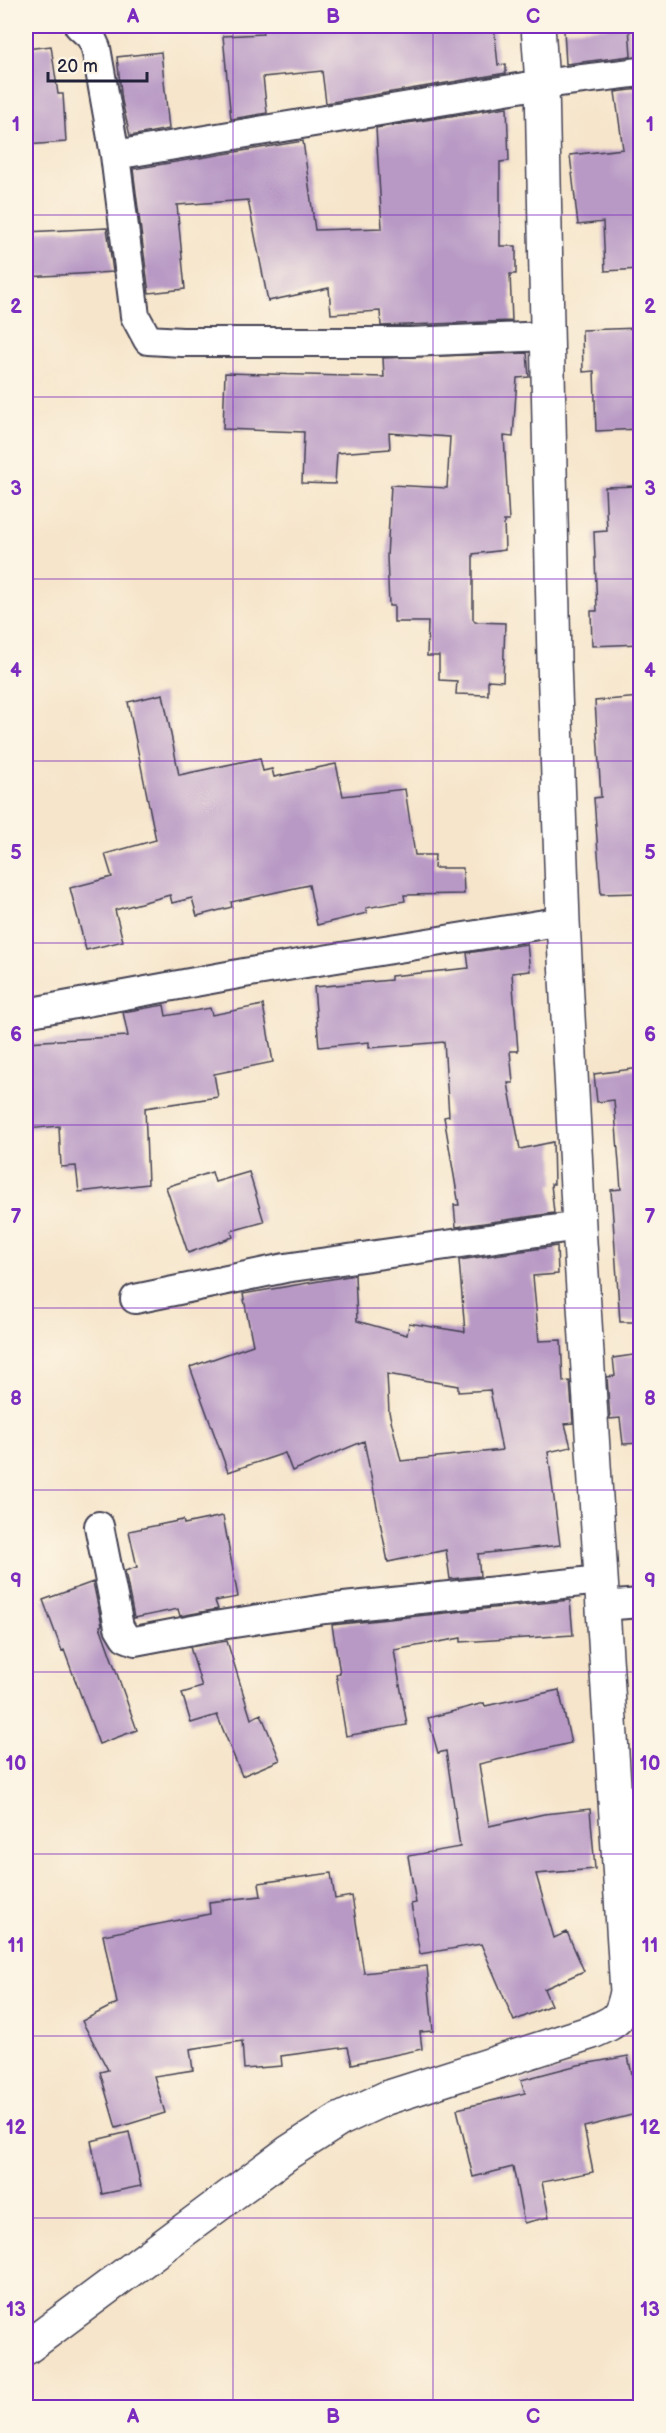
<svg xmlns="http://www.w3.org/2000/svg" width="666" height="2433" font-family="'Balsamiq Sans',sans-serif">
  <rect width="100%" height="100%" fill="#fcf5e5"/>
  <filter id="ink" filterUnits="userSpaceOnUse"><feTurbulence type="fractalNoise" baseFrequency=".0167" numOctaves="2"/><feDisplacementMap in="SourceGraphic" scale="12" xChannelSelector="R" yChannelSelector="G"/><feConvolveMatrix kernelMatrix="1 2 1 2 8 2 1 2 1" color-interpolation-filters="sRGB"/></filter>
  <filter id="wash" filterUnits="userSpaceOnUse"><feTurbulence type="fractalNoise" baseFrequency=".008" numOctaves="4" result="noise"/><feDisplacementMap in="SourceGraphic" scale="24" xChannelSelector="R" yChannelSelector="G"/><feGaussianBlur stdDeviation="1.35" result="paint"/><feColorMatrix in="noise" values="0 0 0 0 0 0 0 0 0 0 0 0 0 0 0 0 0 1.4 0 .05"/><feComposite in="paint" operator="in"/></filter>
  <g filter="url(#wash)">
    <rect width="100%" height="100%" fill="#f6e5cb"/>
    <g id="blocks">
      <path fill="#b899c5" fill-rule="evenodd" d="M278,26h216l4,39 8,-1v9l-180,30 -4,-32 -59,6 4,36 -36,6 -8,-83 40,-2 -1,-6z
        M629,26l2,30 -65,8 -2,-34z
        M51,46l7,48h5l3,48 -40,3v-96z
        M161,52l8,77 -39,7 -8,-35 -5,-44z
        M640,89v180l-35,2 -2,-49 -25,3 -8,-70 53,-6 -8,-57z
        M507,107l2,54 -9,1v84h16v28h-6l2,47 -131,5 -1,-15 -49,3 -2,-26 -61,13 -20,-101 -71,5 8,84 -36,4 -16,-124 170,-28 12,89 67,-2 -6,-100z
        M107,228l6,44 -87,5v-45z
        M640,328v101l-44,2 -2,-60 -11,1 -1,-42z
        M527,353l2,24 -12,1 -4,59 -9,-1 5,85h-5l1,29 -32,4v65l2,3 30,1 -2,58 -15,-1v15l-32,-1 1,-13 -18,-1v-24h-12l1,-34h-34v-16h-5l-2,-49 4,-72 56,3 3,-51 -61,-4 1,16 -53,4 -2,31 -33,-1 2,-51 -81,-3 2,-56 159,4 -1,-19z
        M640,486v158l-48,2 -1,-35h6l-3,-79 13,-1 -2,-44z
        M163,694l16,81 81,-17 3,13 9,-2 2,8 62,-13 7,32 62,-7 10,66h20l-1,13h29l1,26 -60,1 1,6 -39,7 1,5 -50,12 -8,-40 -78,17 1,5 -35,9 -5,-18 -20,5 -2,-8 -55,15 8,31 -37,9 -16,-62 42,-11 -7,-23 51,-14 -28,-138z
        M640,697v196l-39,1 -7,-96 7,-1 -6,-96z
        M527,944l3,27 -18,2 6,78h-8l3,32h-5l12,66 33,-7 1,42h-3l3,29 -98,14 -2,-22h5l-15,-88 5,-1 -5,-74 -75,6v-6l-50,5 -5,-60 77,-7v-4l78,-8 -2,-15z
        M164,1005l2,11 44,-8 2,7 51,-10 10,57 -59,12 4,23 -73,11 3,76 -69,8 -3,-26 -15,1 -2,-41 -33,3v-87l102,-6 -5,-24z
        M640,1068v254h-20l-9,-132 10,-1 -7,-89 -17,2 -3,-28z
        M212,1172l3,10 34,-10 15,50 -33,9 2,6 -45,16 -22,-66z
        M557,1246l1,28 -25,2 6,65 22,-1 2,42 7,-1 3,42 -8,1 6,23 -23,5 12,93 -82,9 2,22 -30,3 -4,-29 -58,12 -24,-121 -72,30 -7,-18 -57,19 -38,-105 63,-22 -10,-51 112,-19 2,46 50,14 2,-12 56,9 -6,-72zM387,1374l71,12v6l32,-2 12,60 -101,11 -12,-49z
        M640,1354v89l-17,1 -3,-26 -10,1 -3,-42 8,-1 -2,-18z
        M223,1516l15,81 -23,4 3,8 -38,7 -2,-7 -44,9 -9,-47 12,-4 -8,-36 54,-11 1,4z
        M93,1582l9,43 -2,1 37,104 -38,14 -35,-94 -2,1 -19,-51z
        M570,1600l3,35 -112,7v-4l-67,12 13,75 -61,11 -10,-62 4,-1 -8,-48z
        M227,1641l24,78 10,-5 19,46 -38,16 -25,-61 -26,8 -9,-30 20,-6 -12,-40z
        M559,1690l12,53 -92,21 10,62 55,-12 46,-5 5,60 -59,5 18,64 13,-6 17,39 -40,18 7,16 -37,16 -33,-77 -61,10 -9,-50 5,-1 -8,-47 52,-9 -14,-96 -8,2 -10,-35 56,-15 1,3z
        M331,1873l4,26 17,-3 12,77 63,-7 6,65 -13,1 2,17 -70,15 -4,-17 -67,9 1,10 -38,3 -2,-28 -52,8 3,21 -39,6 11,37 -49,15 -16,-56 8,-2 -26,-49 35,-18 -14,-68 107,-21 -1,-12 52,-6 -2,-13z
        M628,2056l12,57 -56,14 9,45 -51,10 7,35 -25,6 -11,-56 -40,10 -16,-68 68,-16 -4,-13 57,-15z
        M129,2132l12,54 -39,8 -11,-53z"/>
    </g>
  </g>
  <g filter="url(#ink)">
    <use href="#blocks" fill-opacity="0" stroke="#423f51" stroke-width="1.5"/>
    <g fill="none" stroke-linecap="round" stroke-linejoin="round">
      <defs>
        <path id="street" d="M79,26l12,11 5,11 19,107 20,161 13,24 34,2h228l137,-6
          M115,155l427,-71 98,-12
          M26,1013l218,-40 319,-52
          M135,1299l150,-31 294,-42
          M99,1526l20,101 6,10 10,4 79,-15 111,-17 276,-29
          M603,1606l37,-3"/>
        <path id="secondary" d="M26,2348l263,-196 50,-32 47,-22 206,-66c25,-11 29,-12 35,-40l-48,-766 -16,-305 -9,-260 -12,-577 -4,-58"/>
      </defs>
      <use href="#street" stroke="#423f51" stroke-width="32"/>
      <use href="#secondary" stroke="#423f51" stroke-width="36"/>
      <use href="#street" stroke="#fff" stroke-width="28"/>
      <use href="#secondary" stroke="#fff" stroke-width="33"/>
    </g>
  </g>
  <path fill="none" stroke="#7b2cbf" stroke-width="1.5" stroke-opacity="0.55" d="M233,26v2382M433,26v2382M26,215h614M26,397h614M26,579h614M26,761h614M26,943h614M26,1125h614M26,1308h614M26,1490h614M26,1672h614M26,1854h614M26,2036h614M26,2218h614"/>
  <rect width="666" height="2433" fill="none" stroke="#fcf5e5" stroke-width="66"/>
  <path d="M48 72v9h99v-9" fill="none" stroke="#22223b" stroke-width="3"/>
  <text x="57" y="72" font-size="18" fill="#22223b" stroke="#fcf5e5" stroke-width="4.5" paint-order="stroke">20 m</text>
  <rect x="33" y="33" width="600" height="2367" fill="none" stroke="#7b2cbf" stroke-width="2"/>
  <g font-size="20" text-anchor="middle" font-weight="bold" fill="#7b2cbf">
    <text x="133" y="23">A</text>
    <text x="333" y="23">B</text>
    <text x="533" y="23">C</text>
    <text x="16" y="131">1</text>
    <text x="650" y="131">1</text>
    <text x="16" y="313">2</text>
    <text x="650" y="313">2</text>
    <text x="16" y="495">3</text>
    <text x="650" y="495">3</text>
    <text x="16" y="677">4</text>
    <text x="650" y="677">4</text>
    <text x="16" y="859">5</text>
    <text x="650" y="859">5</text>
    <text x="16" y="1041">6</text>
    <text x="650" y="1041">6</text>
    <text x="16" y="1223">7</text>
    <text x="650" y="1223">7</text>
    <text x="16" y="1405">8</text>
    <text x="650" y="1405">8</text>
    <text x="16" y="1587">9</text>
    <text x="650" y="1587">9</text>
    <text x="16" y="1770">10</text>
    <text x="650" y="1770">10</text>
    <text x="16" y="1952">11</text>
    <text x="650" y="1952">11</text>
    <text x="16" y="2134">12</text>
    <text x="650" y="2134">12</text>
    <text x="16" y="2316">13</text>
    <text x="650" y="2316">13</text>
    <text x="133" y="2423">A</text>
    <text x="333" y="2423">B</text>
    <text x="533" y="2423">C</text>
  </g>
</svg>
